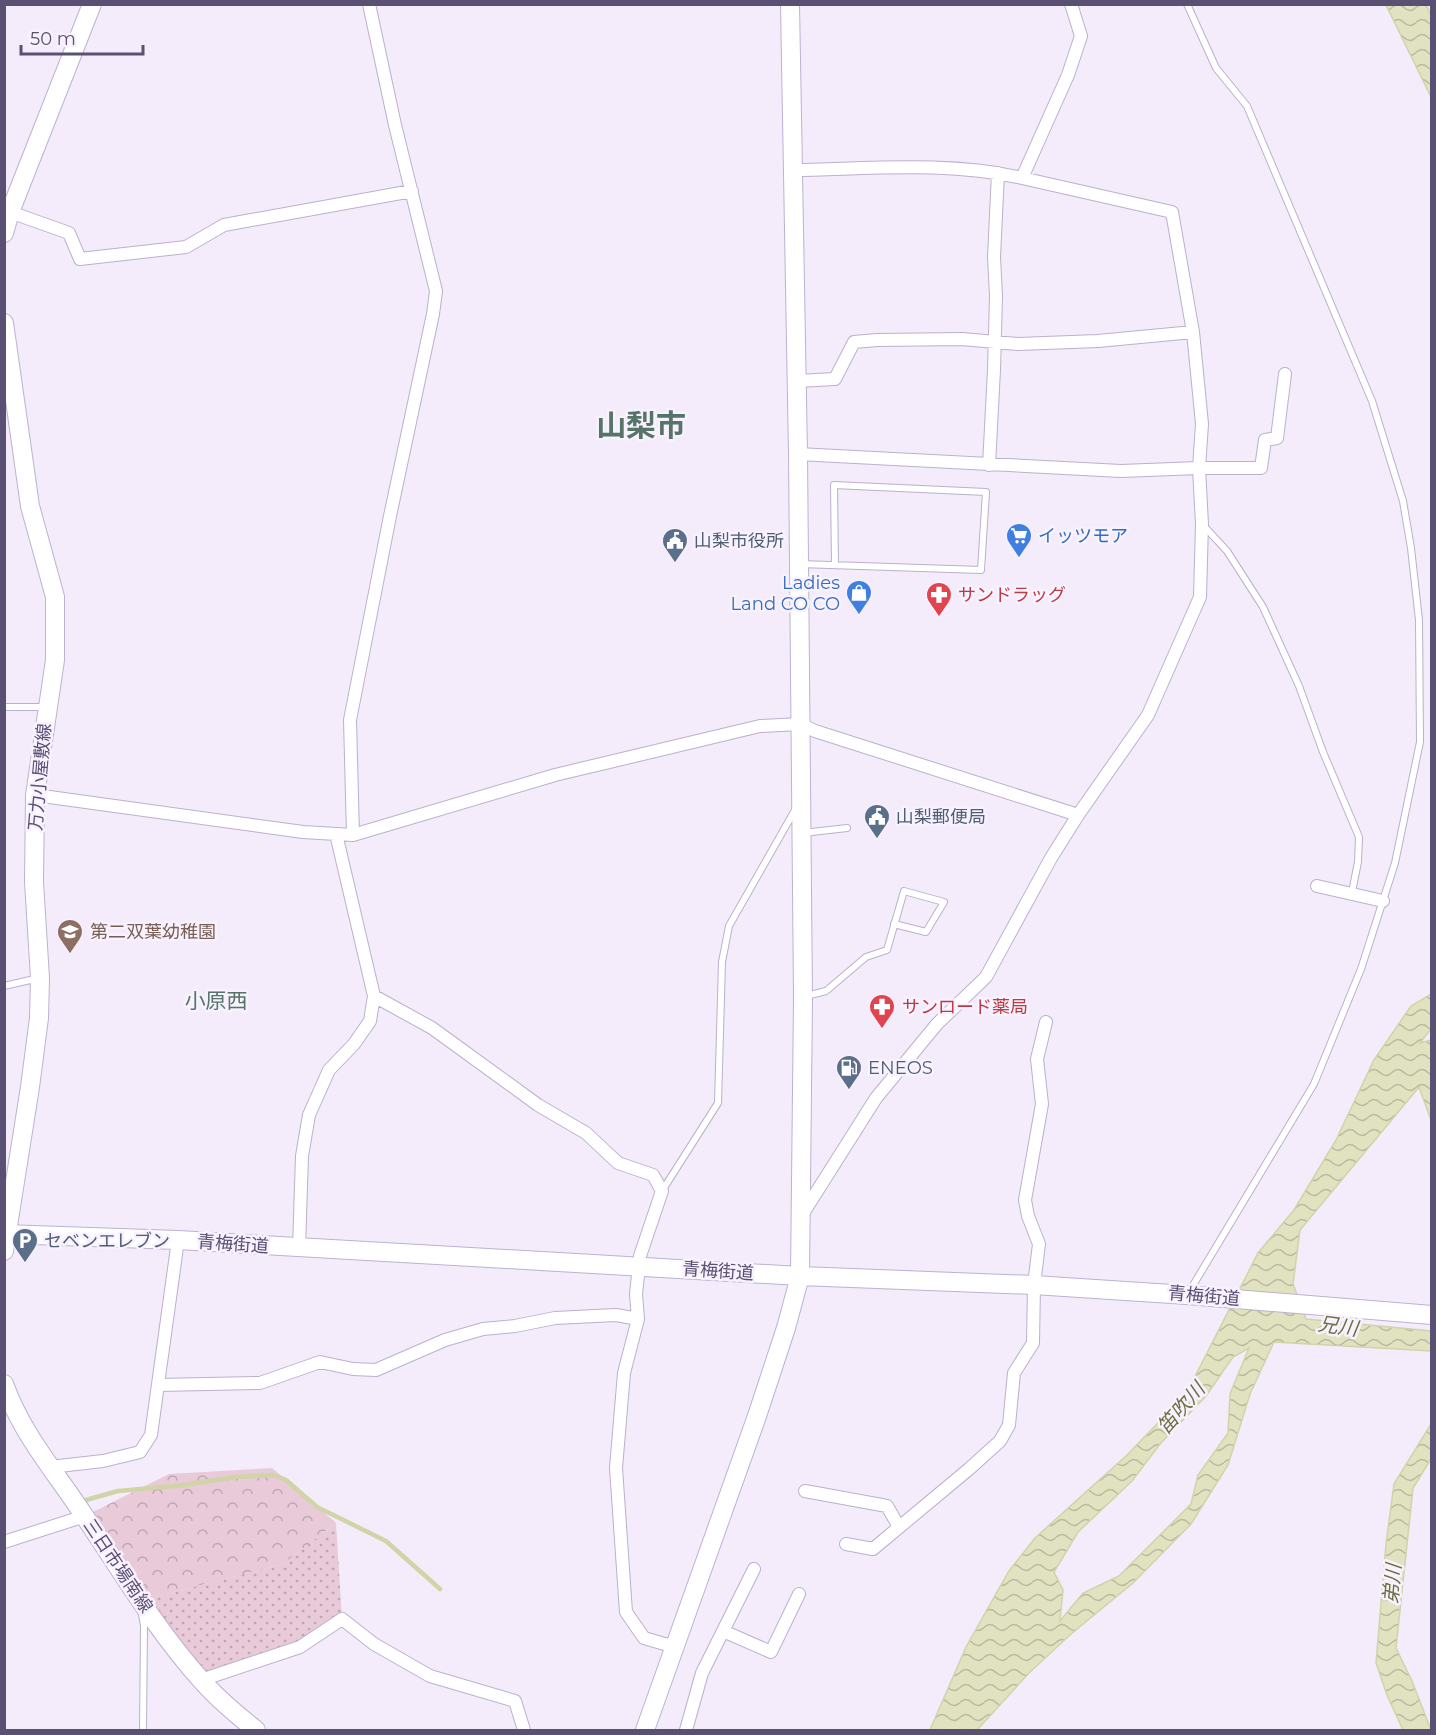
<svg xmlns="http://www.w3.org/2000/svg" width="1436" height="1735" font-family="Montserrat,'Noto Sans JP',sans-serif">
  <defs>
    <pattern id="forest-crowns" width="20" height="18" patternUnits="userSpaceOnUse" patternTransform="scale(1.5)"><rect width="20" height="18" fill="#e8cad8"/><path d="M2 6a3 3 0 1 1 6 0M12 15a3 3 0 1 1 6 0" fill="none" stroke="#bfa6b4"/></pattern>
    <pattern id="park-dots" width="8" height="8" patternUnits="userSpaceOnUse" patternTransform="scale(1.5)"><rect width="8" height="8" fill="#e8cad8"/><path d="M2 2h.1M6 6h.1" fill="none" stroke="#bfa6b4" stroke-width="1.8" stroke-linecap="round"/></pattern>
    <pattern id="water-waves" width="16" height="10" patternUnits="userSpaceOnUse" patternTransform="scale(1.5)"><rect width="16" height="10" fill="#e1e3c0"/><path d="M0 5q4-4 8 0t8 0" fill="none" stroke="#b9baa1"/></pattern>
  </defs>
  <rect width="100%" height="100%" fill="#f4ebfb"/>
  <path fill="url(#forest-crowns)" d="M272,1468l64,55 -53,41 -144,37 -54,-85 84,-42z"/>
  <path fill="url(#park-dots)" d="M336,1523l6,96 -42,28 -99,33 -62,-79 144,-37z"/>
  <path fill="url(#water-waves)" stroke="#d0d4a7" stroke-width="1.5" fill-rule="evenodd" d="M1386,5h40l5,10v82z
    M1431,994v35l-11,14 11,-3v80l-12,-33 -119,143 -7,54 13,35 125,12v20l-157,-9 -24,52 -22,71 -37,59 -58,59 -62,51 -42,39 -52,57h-47l36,-83 43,-76 26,-33 92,-83 59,-61 72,-141 36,-43 42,-70 38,-80 37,-54zM1249,1348l-19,46 -2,39 -30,42 -7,29 -72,72 -36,17 -23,28 3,-31 -9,-18 24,-40 54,-51 28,-37 46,-48 27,-39z
    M1431,1424v35l-18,29 -17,160 16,33 19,49h-28l-16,-35 -11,-32 10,-119 8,-60z"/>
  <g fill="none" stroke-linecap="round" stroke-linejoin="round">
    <path stroke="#d0d4a7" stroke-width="4.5" d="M79,1502l39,-11 67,-6 50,-8 39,-2 12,5 31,27 69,34 54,48"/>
    <defs>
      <path id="lane" d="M1187,4l29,64 31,38 125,295 31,100 8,47 8,72 1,122 -25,121 -34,106 -47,115 -125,208
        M1202,524l25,27 36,56 36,79 24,66 36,85 -1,25 -6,30
        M800,564l181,6 5,-78 -152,-7 1,79
        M4,707h42
        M803,833l44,-5
        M4,986l35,-8
        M806,996l20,-5 40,-34 21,-7 17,-59 40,11 -18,30 -32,-8
        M662,1191l56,-88 4,-141 7,-36 66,-116
        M142,1614l2,12 -1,104"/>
      <path id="street" d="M793,170c76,-1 155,-9 229,8
        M10,212l59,21 11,26 106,-12 38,-22 188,-34
        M797,381l38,-2 19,-37 23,-2 85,-1 56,5 80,-3 95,-9
        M798,454l323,17 78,-3h62l4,-28 12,-2 8,-64
        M989,465l5,-95 2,-74 -2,-39 4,-84
        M35,795l268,37 50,3 202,-60 205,-49 40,-2 15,7 263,84
        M353,835l-3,-115 40,-204 43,-202 3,-23 -41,-166 -26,-121
        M1317,886l66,15
        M374,996l58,32 106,77 48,28 32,30 35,12 9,16 -22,65 -4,38 2,25 -14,54 -8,95 10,144 18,26 31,9
        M802,1215l74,-117 61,-74 49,-47 65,-119 27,-43 70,-100 52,-118 2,-73 -3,-56 3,-44 -9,-92 -21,-120 -150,-34 46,-103 13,-39 -10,-32
        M299,1248l3,-92 7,-41 20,-45 25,-26 16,-23 4,-25 -38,-162
        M158,1385l102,-2 60,-21 33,7 23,1 69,-30 38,-11 32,-3 40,-8 61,-3 22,4
        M50,1467l53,-6 37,-9 11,-17 27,-195
        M805,1491l82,15 12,21
        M4,1542l81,-26
        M846,1544l27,5 96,-80 31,-28 9,-16 5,-52 19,-30 1,-58 5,-41 -11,-28 -3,-16 17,-96 -5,-45 9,-37
        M723,1631l48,21 28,-58
        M201,1680l99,-33 42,-28 32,25 56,32 85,25 9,29
        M686,1730l16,-57 52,-104"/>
      <path id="secondary" d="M4,233l6,-21 82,-208
        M4,323l26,183 25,91v63l-20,135 -1,87 6,96 -1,40 -9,69 -26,164
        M4,1234l174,6 622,36 234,9 153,10 245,20
        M4,1384c19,52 51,87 81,133 37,55 72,114 117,164 16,18 35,34 54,49
        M645,1730l112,-314 29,-88 14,-52 3,-278 -5,-544 -8,-450"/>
    </defs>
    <use href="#lane" stroke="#bbb1cc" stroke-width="8"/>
    <use href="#street" stroke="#bbb1cc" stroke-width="14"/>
    <use href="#secondary" stroke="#bdb2d1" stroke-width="20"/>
    <use href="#lane" stroke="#fff" stroke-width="6"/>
    <use href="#street" stroke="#fff" stroke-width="12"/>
    <use href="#secondary" stroke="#fff" stroke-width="18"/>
  </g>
  <defs>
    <symbol id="supermarket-pin" viewBox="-11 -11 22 30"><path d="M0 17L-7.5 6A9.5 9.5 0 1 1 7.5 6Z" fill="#3f7fe0" stroke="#f8f1fe"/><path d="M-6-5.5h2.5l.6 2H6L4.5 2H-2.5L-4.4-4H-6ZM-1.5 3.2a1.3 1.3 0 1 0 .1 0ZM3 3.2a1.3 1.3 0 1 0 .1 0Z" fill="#fff"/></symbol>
    <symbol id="civic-pin" viewBox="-11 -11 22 30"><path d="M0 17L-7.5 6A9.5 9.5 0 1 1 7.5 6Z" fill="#5c6f8a" stroke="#f8f1fe"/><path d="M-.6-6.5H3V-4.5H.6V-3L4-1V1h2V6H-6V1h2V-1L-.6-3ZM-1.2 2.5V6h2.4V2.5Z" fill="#fff"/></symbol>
    <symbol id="shop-pin" viewBox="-11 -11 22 30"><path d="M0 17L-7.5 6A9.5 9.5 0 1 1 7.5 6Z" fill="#3f7fe0" stroke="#f8f1fe"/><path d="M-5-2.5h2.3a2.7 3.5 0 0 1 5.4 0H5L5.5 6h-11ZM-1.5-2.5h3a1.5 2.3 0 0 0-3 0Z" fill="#fff"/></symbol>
    <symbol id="pharmacy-pin" viewBox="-11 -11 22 30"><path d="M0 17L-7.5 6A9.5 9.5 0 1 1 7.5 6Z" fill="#e0444e" stroke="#f8f1fe"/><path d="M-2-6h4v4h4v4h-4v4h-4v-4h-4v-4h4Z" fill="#fff"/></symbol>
    <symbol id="school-pin" viewBox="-11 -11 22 30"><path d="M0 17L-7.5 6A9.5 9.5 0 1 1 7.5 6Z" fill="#8d6e63" stroke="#f8f1fe"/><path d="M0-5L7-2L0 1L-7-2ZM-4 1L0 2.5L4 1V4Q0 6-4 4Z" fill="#fff"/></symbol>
    <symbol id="fuel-pin" viewBox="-11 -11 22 30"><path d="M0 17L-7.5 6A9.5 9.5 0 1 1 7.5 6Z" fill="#5c6f8a" stroke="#f8f1fe"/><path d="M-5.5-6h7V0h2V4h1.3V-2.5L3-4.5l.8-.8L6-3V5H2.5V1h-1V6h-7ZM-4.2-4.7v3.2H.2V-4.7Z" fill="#fff"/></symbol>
    <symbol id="parking-pin" viewBox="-11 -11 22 30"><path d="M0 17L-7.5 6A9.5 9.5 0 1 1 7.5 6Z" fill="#5c6f8a" stroke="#f8f1fe"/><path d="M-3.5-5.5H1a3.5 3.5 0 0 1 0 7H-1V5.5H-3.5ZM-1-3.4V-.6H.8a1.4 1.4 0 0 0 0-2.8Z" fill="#fff"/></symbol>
  </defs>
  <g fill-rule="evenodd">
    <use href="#supermarket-pin" x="1004" y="521" width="30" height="40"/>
    <use href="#civic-pin" x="660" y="526" width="30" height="40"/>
    <use href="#shop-pin" x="844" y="578" width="30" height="40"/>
    <use href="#pharmacy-pin" x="924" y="580" width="30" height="40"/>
    <use href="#civic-pin" x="862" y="802" width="30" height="40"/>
    <use href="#school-pin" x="55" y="917" width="30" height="40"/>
    <use href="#pharmacy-pin" x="867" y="992" width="30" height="40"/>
    <use href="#fuel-pin" x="834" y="1053" width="30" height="40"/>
    <use href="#parking-pin" x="10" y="1226" width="30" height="40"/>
  </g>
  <g text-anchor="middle" stroke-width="5" stroke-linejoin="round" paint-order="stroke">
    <g font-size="18" fill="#366cbe" stroke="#f8f1fe" text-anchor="start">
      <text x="1038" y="542">イッツモア</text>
      <text x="840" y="589" text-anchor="end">Ladies<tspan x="840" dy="21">Land CO CO</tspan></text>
    </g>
    <g font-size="18" fill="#4e5e75" stroke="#f8f1fe" text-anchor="start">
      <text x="694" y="547">山梨市役所</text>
      <text x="896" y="823">山梨郵便局</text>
      <text x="868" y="1074">ENEOS</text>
      <text x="44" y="1247">セベンエレブン</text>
    </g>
    <g font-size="18" fill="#be3a42" stroke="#f8f1fe" text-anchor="start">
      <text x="958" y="601">サンドラッグ</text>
      <text x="902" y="1013">サンロード薬局</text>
    </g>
    <g font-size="18" fill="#5a5074" stroke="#f8f1fe">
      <text transform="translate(40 777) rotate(-85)" y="6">万力小屋敷線</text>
      <text transform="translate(233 1244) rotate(4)" y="6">青梅街道</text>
      <text transform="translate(718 1271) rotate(4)" y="6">青梅街道</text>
      <text transform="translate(1204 1296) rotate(5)" y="6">青梅街道</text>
      <text transform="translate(118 1566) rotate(56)" y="6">三日市場南線</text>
    </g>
    <g font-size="18" fill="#785e54" stroke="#f8f1fe" text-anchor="start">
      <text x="90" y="938">第二双葉幼稚園</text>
    </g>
    <g font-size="20" font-style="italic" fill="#6c7041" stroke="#f8f1fe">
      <text transform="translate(1338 1326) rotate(8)" y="7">兄川</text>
      <text transform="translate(1181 1408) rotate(-49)" y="7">笛吹川</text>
      <text transform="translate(1392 1584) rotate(-85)" y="7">弟川</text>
    </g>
    <g font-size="21" fill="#567568" stroke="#f8f1fe">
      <text x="216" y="1008">小原西</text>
    </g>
    <g font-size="30" font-weight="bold" fill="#567568" stroke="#f8f1fe">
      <text x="641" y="436">山梨市</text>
    </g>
  </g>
  <rect width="1436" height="1735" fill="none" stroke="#5a5074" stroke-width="12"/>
  <path d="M21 45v9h122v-9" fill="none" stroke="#5a5074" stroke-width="3"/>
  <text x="30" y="45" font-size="18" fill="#5a5074" stroke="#f8f1fe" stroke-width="4.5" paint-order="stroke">50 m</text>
</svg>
